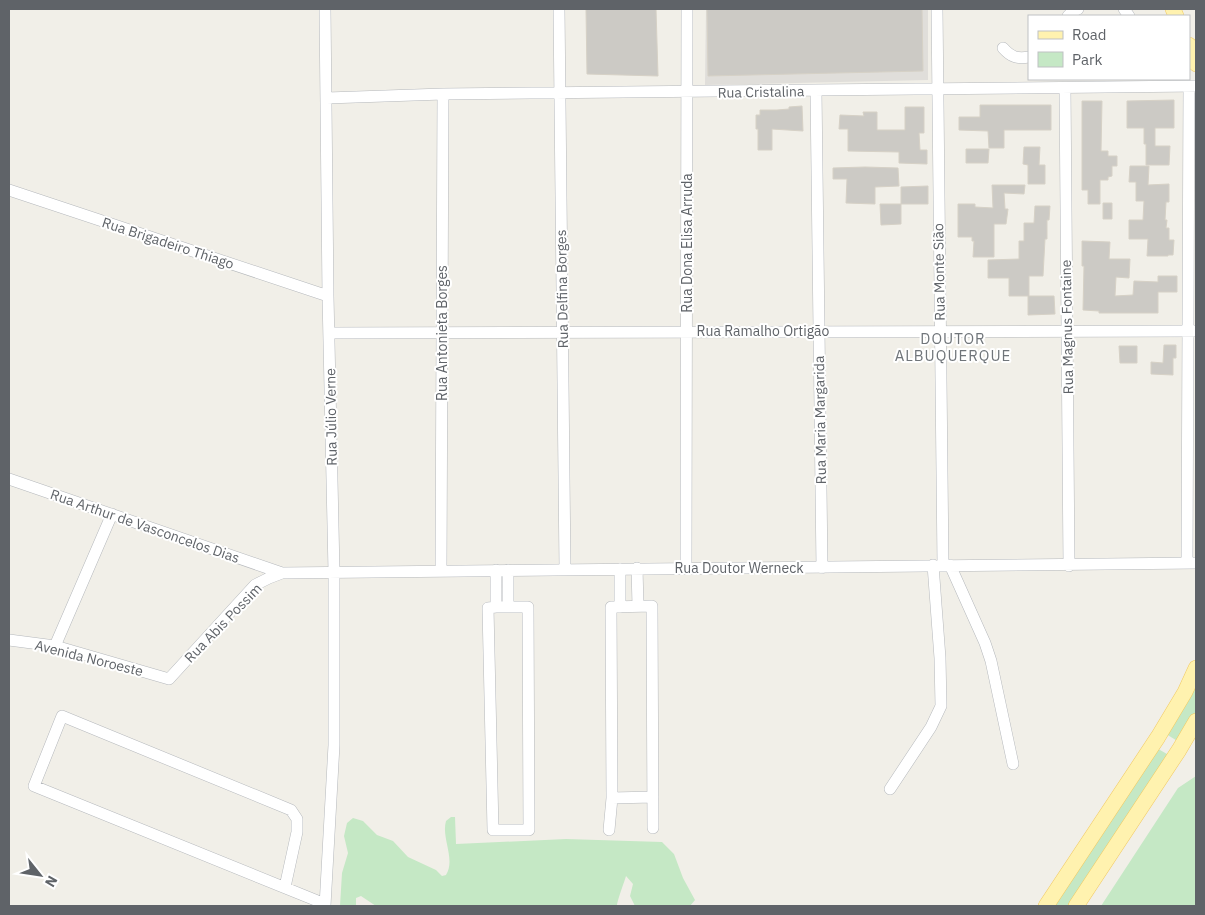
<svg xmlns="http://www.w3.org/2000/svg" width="1205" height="915" font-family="'IBM Plex Sans',sans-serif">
  <rect width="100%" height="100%" fill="#f1efe8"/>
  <path fill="#e0deda" d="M706,9h222v71l-223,5z"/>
  <path fill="#c5e8c5" d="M1196,679v35l-17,28 -13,-8z
    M1153,746l21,12 -99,148h-28z
    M1196,776v130h-95l77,-118z
    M451,817h4l1,27 110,-5 96,3 12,12 9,24 12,22 -5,6h-55l-5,-10 3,-12 -7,-8c-2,7 -9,25 -9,30h-241l-15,-10 -5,2v8h-16l2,-33 6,-20 -4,-17 3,-13 6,-5 10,3 14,14 16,6 15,16 28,13 6,6 4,-1c10,-16 -5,-37 0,-54z"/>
  <path fill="#cccac5" stroke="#d6d1c6" d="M586,9h70l2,67 -71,-2z
    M707,9h215l1,62 -215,5z
    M1174,100v28h-19v18h15l-1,19h-23v-21h-2v-16h-17v-27z
    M1082,101h20l-1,50h7v5h9v10h-5v10l-4,1v3h-8v24h-12v-14h-6z
    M980,105h71v25h-47v18h-15l-1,-17 -29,-1v-13h21z
    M802,106l1,25 -31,-2v21h-14v-21h-2v-14h4v-5h17l12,-1v-2z
    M905,107h19v26h-5l1,17h7v14l-28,-1v-11l-51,-1v-22h-9l1,-14 24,1 -1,-4h14v18h28z
    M1024,147h16l-1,18h6v19h-17v-19l-5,-1z
    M966,149h23l-1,14h-22z
    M1130,166h19l-1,19 21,-1v18h-3l-1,18h2l-1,8h3v12h5l-1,15h-5v1h-21l1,-17h-19v-19h14l1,-19h-8v-19h-7z
    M865,167l33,1 1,18 -24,1v17l-29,-1 1,-24h-14v-11z
    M992,185h33l-1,9 -20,-1 1,16h3l-2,15h-12v33h-21l1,-16h-2v-4h-14v-33h17v3l18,1z
    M928,186v18h-27v-17z
    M1103,203h9v16h-9z
    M880,204h21v20l-20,1z
    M1035,206h15l-1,14h-2v19h-2l-2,37h-14v20h25l1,18 -27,1v-19h-19v-18h-21v-18l31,-1v-18h5v-18h10z
    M1082,241l28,1 -1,17h21l-1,19 -13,-1 -1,19 18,-1 1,-14 24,1v-6h19v16h-19v21h-59v-2l-16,-1 1,-44h-2z
    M1164,345h12v13h-3v17l-22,-1v-12l12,1z
    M1119,346h18v17h-17z"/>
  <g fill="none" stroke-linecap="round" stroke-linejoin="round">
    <defs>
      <path id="minor" d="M325,9l3,287 6,276v173l-9,161
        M559,9l6,560
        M937,9l6,556
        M1124,9l5,7
        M1068,16l4,-4 6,-3
        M1003,48c8,9 14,11 26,9
        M1065,88l4,478
        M816,91l6,477
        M327,98l116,-4 753,-8
        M9,190l319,106
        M330,333l866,-2
        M9,479l273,94
        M1187,563l2,-476
        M950,565l35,78 6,18 22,103
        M637,568l1,38
        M686,568l1,-559
        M620,569v38
        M496,570v37
        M508,570v37
        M441,571l2,-477
        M496,607h32l1,223h-36l-5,-222z
        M9,640l46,6 114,33 86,-94 14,-7 13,-5 914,-10
        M55,646l57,-132
        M890,789l41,-62 10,-21 -1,-48 -7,-93
        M612,798l41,-1
        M609,830l3,-32 -1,-191 41,-1 1,222
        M285,887l12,-55v-13l-6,-9 -229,-94 -28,70 291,118"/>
      <path id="major" d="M1173,9l3,7
        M1189,45l7,19
        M1046,906l112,-169 27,-45 11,-24
        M1076,906l103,-156 17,-29"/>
    </defs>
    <use href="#minor" stroke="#b5b8bc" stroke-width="12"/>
    <use href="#major" stroke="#f2c960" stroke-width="16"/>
    <use href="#minor" stroke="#fff" stroke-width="11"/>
    <use href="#major" stroke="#fff2af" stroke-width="15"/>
  </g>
  <g text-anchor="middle" stroke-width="4" stroke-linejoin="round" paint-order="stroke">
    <g font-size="14" fill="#5f6368" stroke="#fff">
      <text transform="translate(761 92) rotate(-1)" y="5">Rua Cristalina</text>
      <text transform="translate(168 243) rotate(18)" y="5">Rua Brigadeiro Thiago</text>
      <text transform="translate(687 243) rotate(-90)" y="5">Rua Dona Elisa Arruda</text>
      <text transform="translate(939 272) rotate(-91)" y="5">Rua Monte Sião</text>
      <text transform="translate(562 289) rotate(-91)" y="5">Rua Delfina Borges</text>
      <text transform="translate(1067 327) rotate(-91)" y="5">Rua Magnus Fontaine</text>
      <text x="763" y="336">Rua Ramalho Ortigão</text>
      <text transform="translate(442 333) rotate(-90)" y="5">Rua Antonieta Borges</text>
      <text transform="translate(331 417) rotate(-91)" y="5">Rua Júlio Verne</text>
      <text transform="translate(820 420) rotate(-91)" y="5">Rua Maria Margarida</text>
      <text transform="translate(145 526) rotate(19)" y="5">Rua Arthur de Vasconcelos Dias</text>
      <text x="739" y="573">Rua Doutor Werneck</text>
      <text transform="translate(223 623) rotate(-46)" y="5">Rua Abis Possim</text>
      <text transform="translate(89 658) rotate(14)" y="5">Avenida Noroeste</text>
    </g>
    <g font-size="15" letter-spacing="1" fill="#70757a" stroke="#fff">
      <text x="953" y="344">DOUTOR<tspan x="953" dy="17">ALBUQUERQUE</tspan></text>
    </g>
  </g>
  <rect width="1205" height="915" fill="none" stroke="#5f6368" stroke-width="20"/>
  <rect x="1028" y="15" width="162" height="65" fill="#ffffff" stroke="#bfc1c3"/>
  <rect x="1038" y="31" width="25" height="8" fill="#fff2af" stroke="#bfc1c3"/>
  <text x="1072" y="40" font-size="15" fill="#5f6368">Road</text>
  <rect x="1038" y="52" width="25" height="15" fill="#c5e8c5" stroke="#bfc1c3"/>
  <text x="1072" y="65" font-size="15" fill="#5f6368">Park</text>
  <g transform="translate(40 875) rotate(120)" stroke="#ffffff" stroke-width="4" paint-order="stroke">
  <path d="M0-4L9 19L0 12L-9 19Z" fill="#5f6368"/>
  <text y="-8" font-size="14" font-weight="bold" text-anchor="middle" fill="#5f6368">N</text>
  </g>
</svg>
